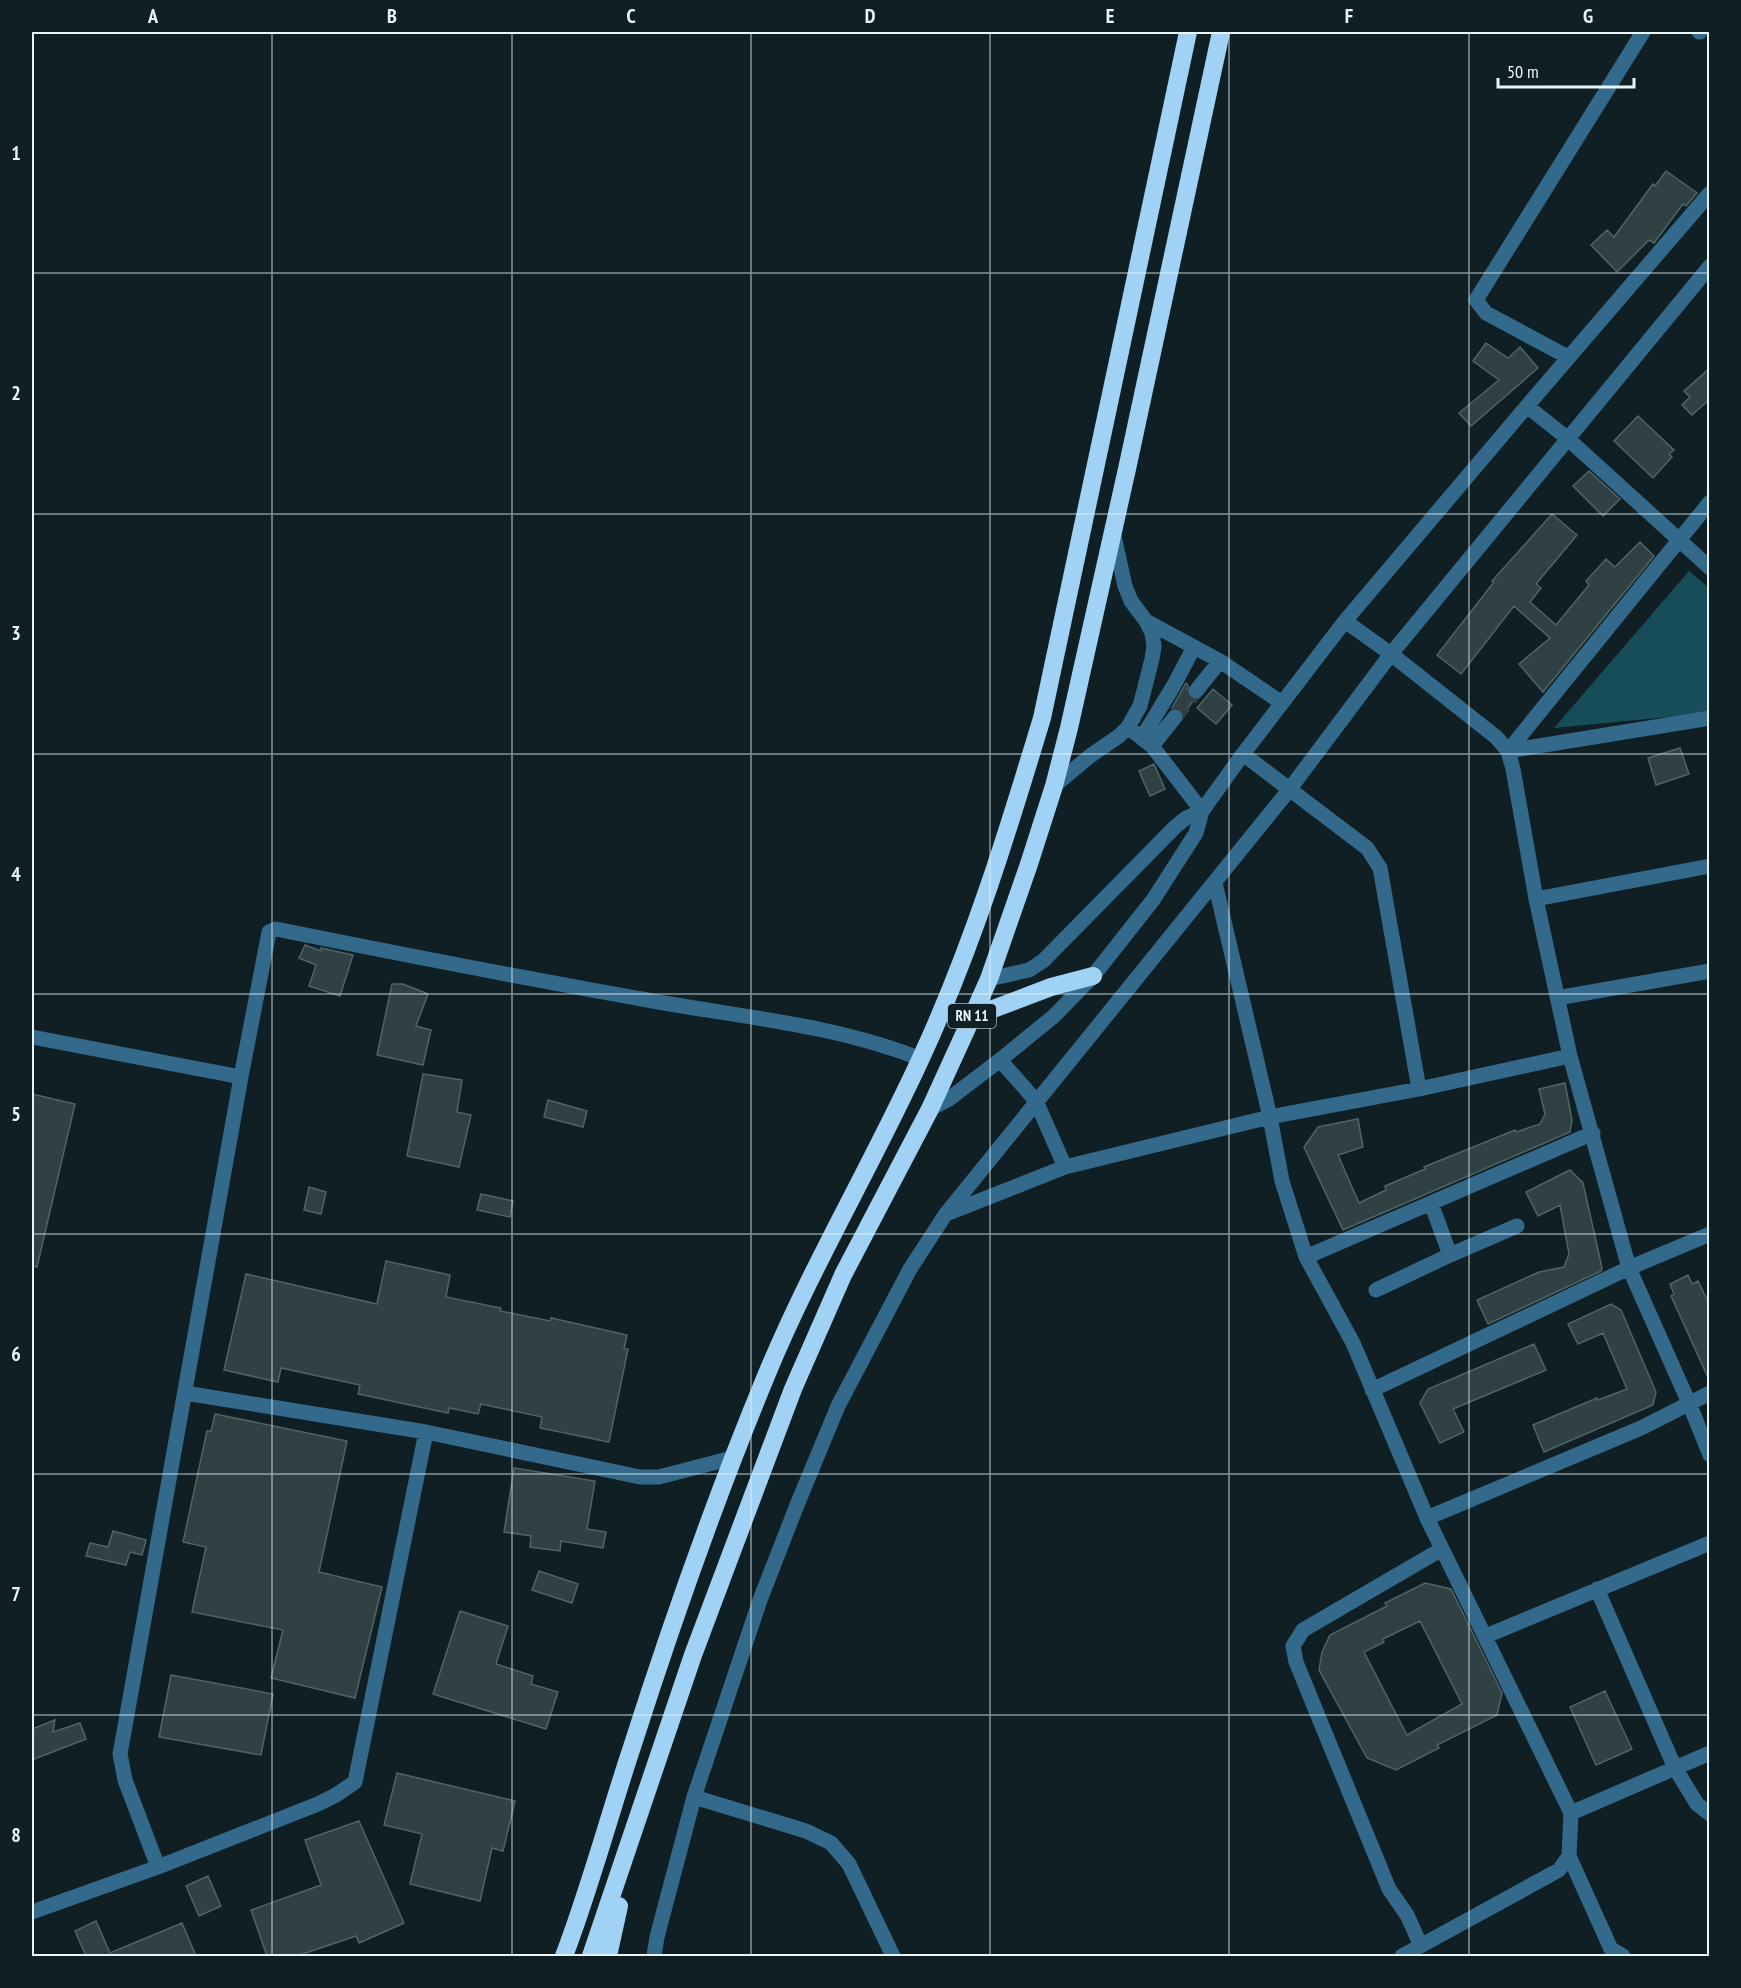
<svg xmlns="http://www.w3.org/2000/svg" width="1741" height="1988" font-family="'PT Sans Narrow',sans-serif">
  <rect width="100%" height="100%" fill="#0f1f24"/>
  <path fill="#174c59" d="M1689,571l20,17v125l-155,15z"/>
  <path fill="#2f4142" stroke="#516464" stroke-width="1.5" fill-rule="evenodd" d="M1666,171l31,22 -11,13 -3,-2 -29,39 -5,-3 -32,32 -26,-27 16,-15 7,7 39,-53 2,2z
    M1486,343l22,15 12,-11 18,21 -67,58 -12,-13 40,-33 -26,-19z
    M1710,368v31l-18,16 -10,-10 8,-8 -6,-6z
    M1638,416l36,34 -5,4 3,3 -19,21 -39,-37z
    M1589,471l31,28 -17,17 -30,-30z
    M1552,514l25,21 -41,49 5,4 -11,14 26,23 33,-40 -3,-4 20,-22 9,8 25,-25 14,14 -111,136 -24,-28 31,-26 -36,-32 -53,68 -24,-19 57,-73 -2,-1z
    M1186,683l2,2 -1,10 7,5 -10,13 -7,-5h-5z
    M1213,689l19,16 -16,19 -19,-16z
    M1680,748l9,26 -33,11 -8,-27z
    M1154,764l11,25 -15,7 -11,-25z
    M305,945l16,6v-3l32,7 -13,41 -31,-10 7,-21 -17,-7z
    M392,984h11l25,10 -12,32 15,4 -8,35 -46,-10z
    M423,1074l39,6 -5,32 14,3 -12,52 -52,-11z
    M1565,1083l7,37 -2,12 -227,98 -39,-83 14,-20 40,-8 5,28 -25,8 21,48 27,-13 -1,-4 40,-17 -1,-2 91,-37 1,2 24,-8 5,-10 -6,-25z
    M32,1094l43,10 -38,163 -5,-1z
    M548,1100l39,11 -4,16 -39,-10z
    M1570,1170l13,13 19,85 -1,3 -113,53 -11,-24 62,-28 25,-5 5,-13 -9,-49 -22,11 -12,-24z
    M309,1187l17,5 -5,22 -17,-4z
    M481,1194l32,7 -3,16 -33,-7z
    M386,1261l64,14 -4,22 55,11 -1,3 50,10 1,-3 76,17 -3,14h4l-19,93 -69,-14 2,-11 -61,-13 -3,10 -29,-6 -1,5 -90,-19 2,-9 -79,-17 -3,14 -54,-12 22,-96 131,30z
    M1688,1275l4,9 6,-3 12,25v76l-39,-86 3,-2 -4,-10z
    M1611,1304l10,6 35,82 -3,13 -109,47 -11,-27 64,-27 1,2 29,-11 -24,-56 -25,11 -10,-20z
    M1534,1344l12,26 -93,39 11,23 -24,11 -20,-40 8,-14z
    M215,1414l132,27 -28,131 63,15 -27,111 -84,-20 12,-48 -91,-18 14,-65 -23,-5 24,-111h4z
    M514,1468l81,13 -8,48 19,3 -3,16 -42,-7 -1,10 -30,-4 1,-11 -27,-4z
    M113,1531l33,9 -4,15 -12,-3 -4,13 -40,-9 4,-13 18,4z
    M539,1571l39,13 -6,19 -40,-13z
    M1425,1583l26,6 51,104 -5,22 -60,30 2,3 -43,22 -29,-12 -48,-88 3,-18 8,-17 57,-29 -2,-3zM1420,1621l42,83 -55,31 -43,-83 20,-10 -1,-3z
    M460,1611l48,15 -12,38 37,12 -2,8 27,8 -12,37 -113,-35z
    M171,1675l102,19 -12,61 -102,-18z
    M1605,1691l27,58 -36,16 -26,-58z
    M55,1720l-2,12 27,-9 6,16 -54,21v-31z
    M397,1773l118,28 -12,50 -11,-3 -12,53 -70,-17 12,-50 -38,-9z
    M359,1821l45,102 -45,20 -3,-7 -59,20h-30l-16,-46 70,-25 -16,-45z
    M208,1876l13,30 -22,10 -13,-30z
    M96,1921l14,32 72,-30 14,33h-110l-11,-25z"/>
  <g fill="none" stroke-linecap="round" stroke-linejoin="round">
    <path stroke="#303f44" stroke-width="15" stroke-dasharray="15 8" stroke-linecap="butt" d="M1175,717l21,-26"/>
    <path stroke="#336a8c" stroke-width="15" d="M1699,32h1
      M1568,357l-82,-44 -10,-13 167,-268
      M1527,406l40,32 143,130
      M1146,621l74,40 62,42
      M1345,621l46,33 105,83 12,14 5,18 23,130 34,157 59,212 60,135 21,52
      M1196,691l24,-30
      M1128,727l24,19 50,65
      M1142,738l32,-53 20,-38
      M1152,746l23,-29
      M1508,751l202,-249
      M1508,751l202,-33
      M1243,754l124,94 13,20 39,221
      M1054,786l36,-30 29,-20 9,-9 12,-21 12,-47 2,-13 -2,-13 -6,-12 -15,-20 -6,-15 -11,-50
      M1215,883l55,234 12,64 24,76 47,86 74,175 144,295 139,-60
      M1536,899l174,-33
      M989,979l40,-9 14,-9 133,-135 10,-8 16,-7
      M1557,998l153,-27
      M32,1037l209,40
      M1000,1060l36,41 29,66
      M930,1109l19,-10 51,-39 54,-44 39,-40 60,-76 43,-67 6,-22 41,-57 102,-133 182,-215 183,-213
      M1431,1203l19,52 67,-29
      M946,1214l119,-47 205,-50 149,-28 151,-33
      M1306,1257l287,-124
      M1376,1290l74,-35
      M1372,1390l257,-122 81,-34
      M185,1393l241,39 214,45h19l73,-19
      M1427,1518l214,-90 69,-35
      M1597,1589l78,179 22,36 13,10
      M1486,1636l224,-93
      M694,1797l112,34 25,12 18,21 44,92
      M1569,1856l42,93 12,7
      M158,1867l-33,-87 -5,-26 121,-677 28,-145 7,-3c129,26 258,51 388,74 86,15 175,23 257,56
      M32,1912l126,-45 160,-63 18,-9 19,-13 71,-350
      M1421,1946l-14,-31 -18,-26 -93,-227 -3,-16 10,-16 139,-81
      M654,1956l3,-19 37,-140 66,-197 37,-95 41,-99 72,-137 35,-54 344,-425 102,-136 319,-388
      M1402,1956l157,-86 10,-14 2,-43"/>
    <path stroke="#9fd2f4" stroke-width="18" d="M972,1017l79,-30 42,-11
      M564,1956c26,-68 45,-140 68,-209 40,-125 84,-250 134,-371 45,-109 106,-211 155,-318 51,-110 86,-224 121,-340l146,-686
      M591,1956l102,-301 100,-266 50,-114 87,-166 42,-92 17,-38 40,-115 25,-78 15,-58 58,-259 94,-437
      M608,1956l11,-50"/>
  </g>
  <path fill="none" stroke="#eaf5f8" stroke-width="1.5" stroke-opacity="0.55" d="M272,32v1924M512,32v1924M751,32v1924M990,32v1924M1229,32v1924M1469,32v1924M32,273h1678M32,514h1678M32,754h1678M32,994h1678M32,1234h1678M32,1474h1678M32,1715h1678"/>
  <g text-anchor="middle" stroke-width="5" stroke-linejoin="round" paint-order="stroke">
    <rect fill="#0f1f24" stroke="#a8b5b8" stroke-width="1.5" x="948" y="1004" width="48" height="24" rx="4.5"/>
    <g font-size="15" font-weight="bold" fill="#eaf5f8">
      <text x="972" y="1021">RN 11</text>
    </g>
  </g>
  <rect width="1741" height="1988" fill="none" stroke="#0f1f24" stroke-width="66"/>
  <path d="M1498 78v9h136v-9" fill="none" stroke="#eaf5f8" stroke-width="3"/>
  <text x="1507" y="78" font-size="18" fill="#eaf5f8" stroke="#0f1f24" stroke-width="4.5" paint-order="stroke">50 m</text>
  <rect x="33" y="33" width="1675" height="1922" fill="none" stroke="#eaf5f8" stroke-width="2"/>
  <g font-size="20" text-anchor="middle" font-weight="bold" fill="#eaf5f8">
    <text x="153" y="23">A</text>
    <text x="392" y="23">B</text>
    <text x="631" y="23">C</text>
    <text x="870" y="23">D</text>
    <text x="1110" y="23">E</text>
    <text x="1349" y="23">F</text>
    <text x="1588" y="23">G</text>
    <text x="16" y="160">1</text>
    <text x="16" y="400">2</text>
    <text x="16" y="640">3</text>
    <text x="16" y="881">4</text>
    <text x="16" y="1121">5</text>
    <text x="16" y="1361">6</text>
    <text x="16" y="1601">7</text>
    <text x="16" y="1842">8</text>
  </g>
</svg>
